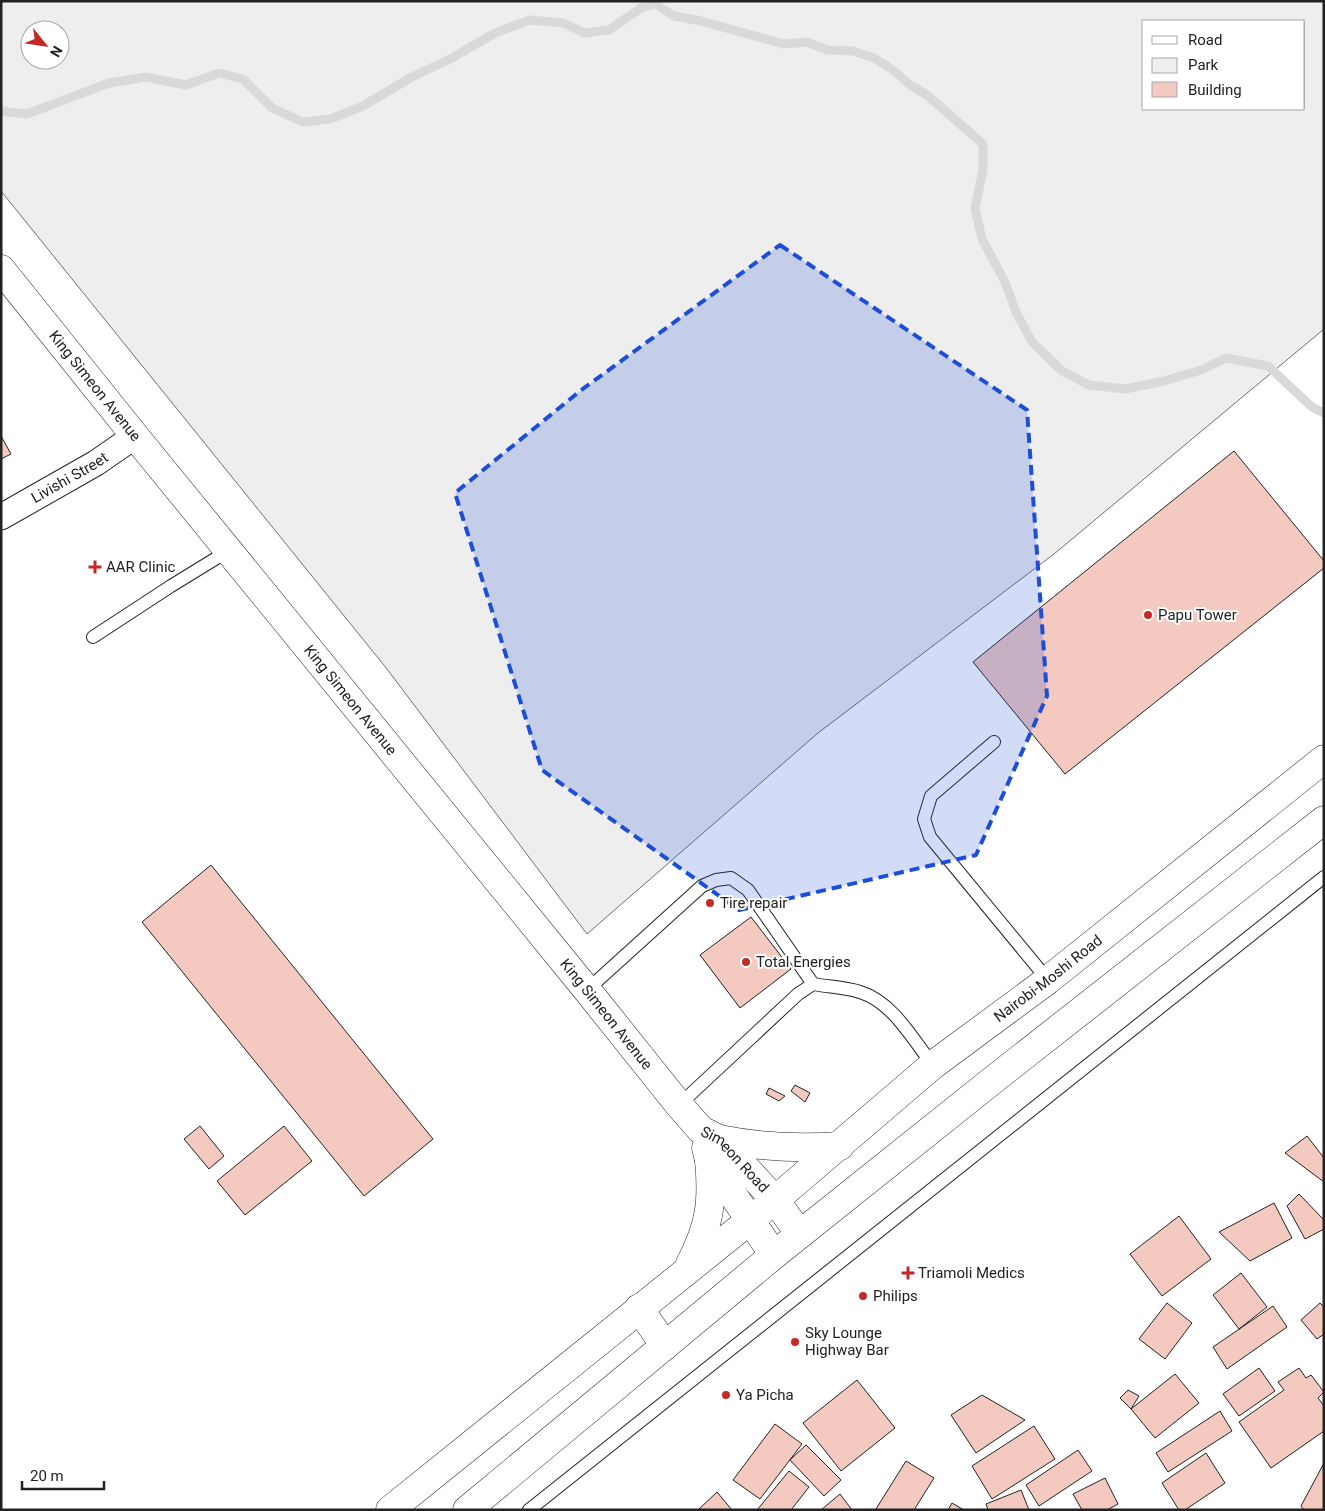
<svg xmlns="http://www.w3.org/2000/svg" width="1325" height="1511" font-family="Roboto,sans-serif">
  <rect width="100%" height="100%" fill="#fff"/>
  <path fill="#eee" stroke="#6f6f6f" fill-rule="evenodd" d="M1,1h1323v328l-270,225 -236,179 -231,201 -200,-265 -386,-478zM1144,21h160v88h-160zM30,30h30v30h-30z"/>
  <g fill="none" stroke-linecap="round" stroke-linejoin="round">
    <path stroke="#d9d9d9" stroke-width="9" d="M1,111l26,3 82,-31 37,-6 40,8 33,-12 24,6 29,29 31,14 27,-3 31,-12 51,-30 40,-19 43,-25 35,-13 33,3 22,10 24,-3 32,-22 14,-4 19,12 27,5 83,23 22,-2 22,8 25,1 21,7 19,12 17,15 17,10 56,49v26l-8,38 7,31 23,43 11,30 16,30 30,29 27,14 36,4 39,-8 37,-11 25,-12 42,8 44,41 12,6"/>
  </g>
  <path fill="#f3c9c0" stroke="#222" d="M1,436l10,18 -10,5z
    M1234,451l90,110v7l-259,206 -92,-112z
    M211,865l222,274 -69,57 -222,-274z
    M751,917l40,52 -51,39 -40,-53z
    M795,1085l15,8 -5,9 -14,-11z
    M769,1088l16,8 -6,5 -13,-7z
    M200,1126l24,30 -15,13 -25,-30z
    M284,1126l28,35 -67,54 -28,-34z
    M1307,1136l17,22v24l-39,-29z
    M1299,1194l25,26v9l-19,10 -18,-33z
    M1274,1203l18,35 -42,23 -31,-29z
    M1179,1216l32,43 -49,37 -32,-42z
    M1241,1273l26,34 -28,22 -26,-34z
    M1167,1303l25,20 -27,36 -26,-20z
    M1320,1303l4,4v27l-7,5 -16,-19z
    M1273,1306l14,21 -60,42 -14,-22z
    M1259,1368l16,23 -36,25 -16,-22z
    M1299,1368l7,10 5,-3 13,17 -6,6 6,8v25l-53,37 -32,-46 45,-32 -6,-8z
    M1175,1374l24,29 -44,35 -24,-29z
    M857,1380l38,48 -54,43 -38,-48z
    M1128,1390l11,6 -8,13 -11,-11z
    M982,1395l43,25 -49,33 -25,-38z
    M1220,1411l12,20 -64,41 -12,-19z
    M775,1424l27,20 -42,55 -27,-19z
    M1034,1426l21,33 -63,40 -20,-33z
    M806,1445l35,35 -17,16 -34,-36z
    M1078,1450l14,21 -53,35 -13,-21z
    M1206,1453l19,30 -40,27h-6l-17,-27z
    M906,1461l28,17 -20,32h-37l-1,-1z
    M1324,1463v47h-20l-3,-4z
    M789,1471l20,16 -18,23h-34z
    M1105,1478l13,26 -11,6h-25l-9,-16z
    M1021,1490l8,20h-41l-2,-6z
    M717,1492l15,18h-34z
    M840,1494l12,16h-31z
    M952,1503l12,7h-16z"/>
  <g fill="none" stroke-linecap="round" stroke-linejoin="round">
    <defs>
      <path id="service" d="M93,637l78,-51 57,-35
        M994,742l-63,54 -7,23 6,18 118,143
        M587,990l115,-104 14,-6 15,-2 17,12 65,94
        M679,1105l119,-111 15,-10c15,3 32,3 47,8 33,10 53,48 73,73
        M529,1510l795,-633"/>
      <g id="minor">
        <path id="s1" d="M1,517l95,-54 39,-27"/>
      </g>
      <g id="primary">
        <path id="s2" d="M1,269l134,167 452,554 92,115 22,25 18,9 56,61 25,34"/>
        <path d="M706,1148l3,12 65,95"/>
      </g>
      <g id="trunk">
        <path d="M719,1139c40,8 80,10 121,7"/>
        <path d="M690,1264c20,-39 23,-62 19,-104"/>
        <path d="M639,1308l26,38"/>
        <path id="s3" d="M390,1510l385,-310 158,-135 115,-85 276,-221"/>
        <path d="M467,1510l307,-255 219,-175 331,-260"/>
      </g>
    </defs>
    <use href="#service" stroke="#222" stroke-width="14"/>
    <use href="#minor" stroke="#222" stroke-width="27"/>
    <use href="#primary" stroke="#222" stroke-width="29"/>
    <use href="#trunk" stroke="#222" stroke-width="29"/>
    <use href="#service" stroke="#fff" stroke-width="12"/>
    <use href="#minor" stroke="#fff" stroke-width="25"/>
    <use href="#primary" stroke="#fff" stroke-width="28"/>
    <use href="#trunk" stroke="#fff" stroke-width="28"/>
  </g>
  <path fill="#1d4ed8" fill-opacity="0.2" stroke="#1d4ed8" stroke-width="4" stroke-dasharray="10 6" stroke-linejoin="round" d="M780,245l247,165 20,286 -71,159 -237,55 -197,-140 -87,-277 125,-102z"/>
  <g fill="#c62828" stroke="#fff" stroke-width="2">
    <path d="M92.5 559.5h5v5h5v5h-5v5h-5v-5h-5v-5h5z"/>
    <circle cx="1148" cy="615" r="5"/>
    <circle cx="710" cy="903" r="5"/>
    <circle cx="746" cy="962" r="5"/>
    <path d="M905.5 1265.5h5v5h5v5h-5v5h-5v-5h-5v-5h5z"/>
    <circle cx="863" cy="1296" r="5"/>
    <circle cx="795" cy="1342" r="5"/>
    <circle cx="726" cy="1395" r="5"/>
  </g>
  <g text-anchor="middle" stroke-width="4" stroke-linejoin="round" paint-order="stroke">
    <g font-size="15" fill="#222" stroke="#fff">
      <text dy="5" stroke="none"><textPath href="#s2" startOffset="150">King Simeon Avenue</textPath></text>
      <text dy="5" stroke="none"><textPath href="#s1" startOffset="79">Livishi Street</textPath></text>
      <text dy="5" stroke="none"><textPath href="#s2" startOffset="555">King Simeon Avenue</textPath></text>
      <text dy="5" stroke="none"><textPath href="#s3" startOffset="846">Nairobi-Moshi Road</textPath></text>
      <text dy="5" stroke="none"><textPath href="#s2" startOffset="960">King Simeon Avenue</textPath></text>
      <text dy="5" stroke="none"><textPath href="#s2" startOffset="1155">Simeon Road</textPath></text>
    </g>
    <g font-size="15" fill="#222" stroke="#fff" text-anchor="start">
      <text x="106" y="572">AAR Clinic</text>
      <text x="1158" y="620">Papu Tower</text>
      <text x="720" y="908">Tire repair</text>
      <text x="756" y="967">Total Energies</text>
      <text x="918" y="1278">Triamoli Medics</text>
      <text x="873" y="1301">Philips</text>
      <text x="805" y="1338">Sky Lounge<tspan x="805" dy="17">Highway Bar</tspan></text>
      <text x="736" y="1400">Ya Picha</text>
    </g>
  </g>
  <rect width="1325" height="1511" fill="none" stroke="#222222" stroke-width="5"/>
  <rect x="1142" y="20" width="162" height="90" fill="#ffffff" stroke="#a7a7a7"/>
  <rect x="1152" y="36" width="25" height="8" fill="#ffffff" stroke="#a7a7a7"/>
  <text x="1188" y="45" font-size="15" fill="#222222">Road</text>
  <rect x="1152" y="58" width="25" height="15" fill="#eeeeee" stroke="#a7a7a7"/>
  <text x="1188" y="70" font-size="15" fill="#222222">Park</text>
  <rect x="1152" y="82" width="25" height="15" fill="#f3c9c0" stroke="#a7a7a7"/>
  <text x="1188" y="95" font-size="15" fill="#222222">Building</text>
  <g transform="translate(45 45) rotate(120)"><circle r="24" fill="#ffffff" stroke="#a7a7a7"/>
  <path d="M0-4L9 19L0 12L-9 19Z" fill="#c62828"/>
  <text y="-8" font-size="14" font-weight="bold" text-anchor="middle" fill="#222222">N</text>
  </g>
  <path d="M22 1481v8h82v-8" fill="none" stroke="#222222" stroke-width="2.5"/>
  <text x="30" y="1481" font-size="15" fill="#222222" stroke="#ffffff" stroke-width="4" paint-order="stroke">20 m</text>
</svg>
